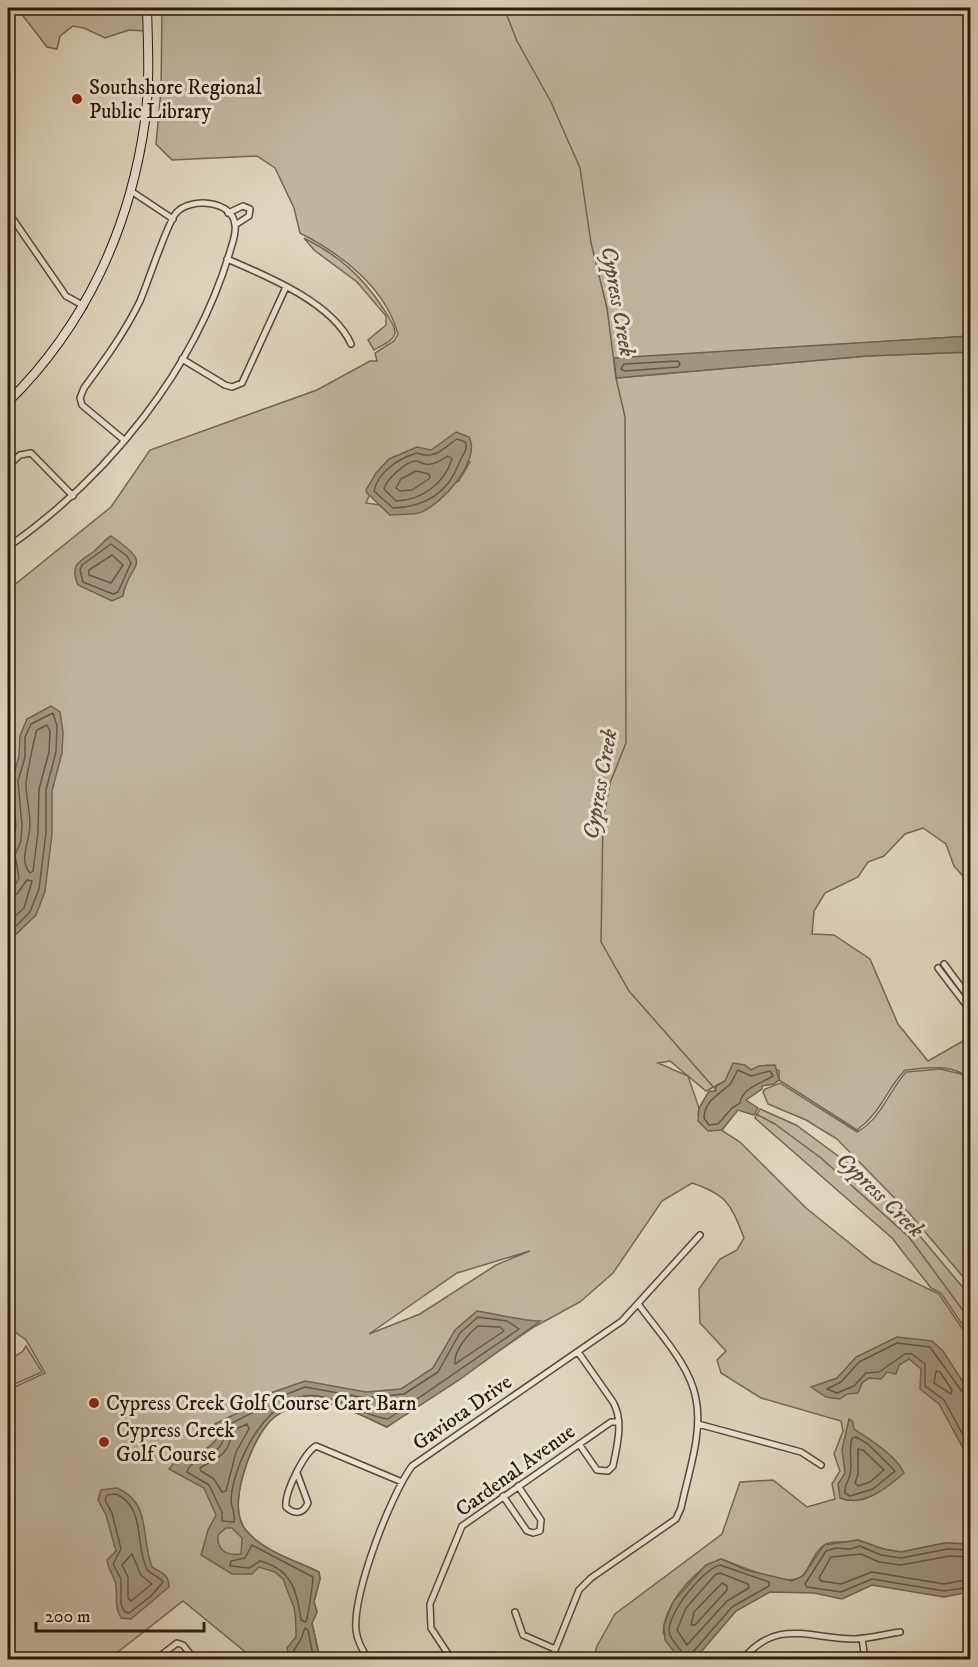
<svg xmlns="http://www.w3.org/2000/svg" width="978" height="1667" font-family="'IM FELL DW Pica',serif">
  <rect width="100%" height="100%" fill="#ded6bc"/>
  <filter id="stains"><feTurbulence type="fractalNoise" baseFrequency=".00333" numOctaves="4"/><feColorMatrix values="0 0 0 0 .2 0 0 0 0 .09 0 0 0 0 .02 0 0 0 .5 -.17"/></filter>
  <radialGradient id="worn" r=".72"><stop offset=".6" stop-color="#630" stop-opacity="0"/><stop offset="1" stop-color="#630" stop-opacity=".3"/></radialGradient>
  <path fill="#bfb69d" stroke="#746852" stroke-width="1.5" fill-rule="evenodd" d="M17,8h127v23l-15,-1 -24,8 -21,-10 -11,-2 -13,10 -3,13 -10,-2z
    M162,8h808v328l-356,23 3,19 250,-22 103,-4v532l-16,-18 -8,-22 -23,-16 -18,6 -21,22 -16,6 -10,15 -33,16 -11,18 -2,23 22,1 36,24 28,65 30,37 42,-24v42c-18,-16 -42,-11 -65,-9 -20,21 -23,42 -48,60l-78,-50v-9l-11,-6 -17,5 -20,-1 -6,12 -19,10 -36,-30 -12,2 30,13 11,32 -1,7 42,27 66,66 67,54 66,32 31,46v204l-25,-1 -44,9 -18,-3 -25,-9c-11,5 -21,-1 -32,4 -11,6 -15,21 -22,30 -12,17 -65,-9 -83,-15 -27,10 -56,44 -58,74l17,26h-87l4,-13 18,-32 107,-80 18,-52 33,-2 34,27 28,-8 -3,-15 8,-13 -6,-17 9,-23 -2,-10 -80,-23 -40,-25 -4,-13 9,-9 -26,-28 -1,-34 21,-30 17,-9 7,-12c-13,-33 -16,-43 -52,-55l-30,18 -49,72 -33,29 -46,25 -147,100c-18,-8 -53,-27 -73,-25 -17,1 -38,10 -48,24 -16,20 -39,79 -21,103 17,22 49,31 74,43l1,7 -6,23 3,10 -5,11 8,36h-66l-71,-58 -74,58h-94l-7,-19v-250l37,-17 -19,-33 -18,-13v-737l103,-83 39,-57 167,-60 53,-29h7l-2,-8 19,-12 4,-7c-13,-47 -57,-80 -98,-101l-6,-25 -19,-40 -18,-12 -85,4 -16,-16 5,-53zM429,452l41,10 -11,19 -69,34 -10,-10 -14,-2 4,-9zM530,1251l-34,14 -76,49 -51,20 88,-61z
    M304,238c34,17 58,38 79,70 4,7 12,16 12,25 -1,8 -15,13 -21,17l-6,-10 18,-15v-9l-29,-34 -43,-32z
    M940,1069l21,5 9,8v203l-61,-72 -72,-74 -31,-19 -38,-16 -5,-12 2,-3 15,-6 77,49c25,-14 31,-40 49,-60z
    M760,1109l36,16 57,42 61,62 56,67v40l-29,-43 -10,-5 -39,-50 -137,-120z
    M26,1346l16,26 -34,15v-26l15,-10z"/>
  <path fill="#a0967e" stroke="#70644e" stroke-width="1.5" fill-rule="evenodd" d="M970,336v16l-103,4 -251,22 -2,-20z
    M456,432l13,5c13,23 -28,69 -50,76 -9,2 -20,1 -29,2l-23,-22 -1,-3 10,-17 13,-14 28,-12 14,3z
    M111,536c45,31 18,25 12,60l-11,5 -34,-16c-8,-20 0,-23 15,-33 7,-5 11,-12 18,-16z
    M51,706l9,6 3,20 -1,21 -10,38v43l-7,57 -9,24 -28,27v-57l5,-7 -3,-22 6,-30 -4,-45 7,-25 1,-20 7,-17z
    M733,1063l12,2 6,5 8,-4 16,-1 4,15 -5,4 -12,2v3l-16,11 12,8 -4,7 -16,-5 -16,20 -14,1 -10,-10 1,-13 10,-17h6l1,-5 9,-5z
    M477,1311c21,3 45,10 63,10l-81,59 -72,47c-18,-8 -53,-27 -73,-25 -17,1 -38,10 -48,24 -16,20 -39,79 -21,103 17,22 49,31 74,43l1,7 -6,23 3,10 -5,11 8,36h-31l-2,-11 9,-11c0,-10 0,-20 -2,-29 -3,-10 -8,-18 -10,-28l-9,-8 -16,-5 -7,7h-20l-31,-19 7,-25 8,-15 -12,-27 -35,-19 4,-5c13,0 38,-16 45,-27l-3,-13 41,-20 6,-8 43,-15 61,11 35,-3 32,-21 22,-38zM226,1528h6l10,10 -1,16c-14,2 -24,-3 -23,-19z
    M897,1337l35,4 11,10 27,42v63l-8,-10 -23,-42 -19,-15 1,-20 -12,-10 -10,6 -3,9 -9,-2 -6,7 -12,-1 -7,5 -4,10 -11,1 -7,5 -14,-2 -15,-10 26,-9 19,-21z
    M849,1419l4,3 1,7c14,9 44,28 50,44 -16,14 -41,35 -64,25l-2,-14 7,-11 -3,-23z
    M117,1488c35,15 23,48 35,79 11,6 17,8 17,20l-38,32 -10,-1c-9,-16 -1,-26 -7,-39 -3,-8 -6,-10 -7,-19l9,-9 -10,-36 -8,-15 3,-10z
    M858,1540l25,9 18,3 44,-9 25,1v48l-26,5 -72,-12 -30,14 -28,-6 -44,-1 -34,19 -41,48h-15l-15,-19 -1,-15 9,-23 33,-37 15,-6 25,11 46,11 11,-5 21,-31z"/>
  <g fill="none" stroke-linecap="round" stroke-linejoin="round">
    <path stroke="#645842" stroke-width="1.5" d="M678,361l2,3 -2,3 -53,4 -4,-2 3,-5z
      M457,439l8,3c4,9 -3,12 -6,21 -11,30 -35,44 -66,45l-19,-17c4,-19 25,-33 43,-38 18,7 25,-4 40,-14z
      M448,456l4,3c-8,25 -30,41 -56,42l-12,-12c2,-9 22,-28 32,-28 1,0 8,3 9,3 8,2 16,-4 23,-8z
      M416,471l13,3 1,4 -18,12 -12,1 -4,-3 5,-9z
      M111,544l16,12 4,7 -13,29 -5,2 -30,-12 -3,-12 2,-5z
      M112,555l11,10 -12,18 -22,-8v-5z
      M47,725l3,6 -1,21 -10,37 -1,43 -5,39 -3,2c-12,-13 0,-32 0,-48 0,-14 -4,-28 -4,-41 0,-5 9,-50 11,-54z
      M8,889l6,-2 5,-9 -4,-23 6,-14 1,-15 -4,-45 7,-24v-20l6,-13 22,-11 4,13 -1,26 -10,38v43l-7,56 -9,23 -22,22
      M8,896l9,-2 10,-14 5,1 -8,27 -16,15
      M738,1070l13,6 19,-5 3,5c-11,7 -31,12 -33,27l-8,5 -14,16 -9,1 -5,-7c0,-16 14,-23 24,-32 5,-3 6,-11 10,-16z
      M478,1317l29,4 12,8 -131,90c-24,-3 -46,-20 -70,-23 -48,-7 -84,64 -87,103 0,8 5,15 3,23l-12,-1v-9l-13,-27 -22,-13c5,-17 35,-14 37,-36 0,-3 -1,-6 0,-9l36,-18 7,-7 38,-15 61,11 38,-4 34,-22 22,-39z
      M478,1326l22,1 4,4 -49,33c-2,-12 13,-30 23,-38z
      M936,1371l4,1 12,18 -1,4 -17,-11z
      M970,1395l-7,-2 -33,-46 -33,-4 -38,19 -18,20 -14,7 10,4 17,-7 12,-13 13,-1 26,-18h7l13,10v22l19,14 26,48
      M247,1424l2,5 -13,23 -10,39 -4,1 -8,-13 -13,-8 -1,-3c18,-11 29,-12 32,-37z
      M856,1437l12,7 27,27 -22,18 -23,7 -5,-3c-1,-9 4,-11 5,-19 3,-12 -2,-23 2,-36z
      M858,1449l5,1 21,20 -14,12 -12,4 -3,-3 3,-9z
      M116,1494c29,13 19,47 30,73 3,8 12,8 17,15l-12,14 -22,17 -4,-1 -4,-7v-26l-8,-15 8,-15 -9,-36 -7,-13 2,-5z
      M252,1545l61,32c0,6 -5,40 -7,45l-5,-2c-4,-30 -10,-51 -41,-59l-11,7 -19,-2 1,-5 14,-3z
      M970,1550l-22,-1 -47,9 -20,-3 -21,-9 -10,3 -14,-1 -10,3 -21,33 2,3 34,5 31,-13 72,12 26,-4
      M132,1554l9,21 11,9 -21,17 -3,-3v-21l-6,-12z
      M970,1557l-20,-1 -49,9 -22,-3 -18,-8 -30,3 -12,21 2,3 20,3 31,-12 72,12 26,-5
      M720,1573l28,11 1,4 -22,13 -40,44 -10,-15 9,-22 29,-33z
      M722,1583l5,3v4l-32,35h-4l3,-13z
      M294,1660v-10l7,-11 4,-11 3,2 6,30
      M685,1660c-2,-12 -15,-18 -16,-29 -1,-18 34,-62 51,-66l49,17v4l-37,21 -40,46 -1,7"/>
    <path stroke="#70644e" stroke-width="1.5" d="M504,8l13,33 34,61 29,66 11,75 16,65 9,70 9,39 1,326 -16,40 -7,38 -2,121 28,49 87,99
      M756,1114l19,10 46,34 88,79 61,83"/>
    <defs>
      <path id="street" d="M131,191l42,28
        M8,212l58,84 18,10
        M228,213l15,-7 7,3 -1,7 -14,9
        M227,259c40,17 106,44 124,85
        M8,302l2,6 -2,8
        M182,359l43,26 7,2 10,-4 44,-96
        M8,466l12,-11 11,-2 42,43
        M8,547c101,-71 188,-178 223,-299 2,-6 5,-17 4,-23 -2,-25 -45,-28 -59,-12 -8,8 -29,72 -36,88 -15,31 -36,60 -56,87l-4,10 2,7 42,35
        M944,964l26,35
        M938,968l32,42
        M578,1352l35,50c11,19 4,44 0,64l-5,5 -11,-1 -18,-26
        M698,1424l103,28 20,13
        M297,1473l11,30c-5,11 -13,12 -22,4 -2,-14 18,-54 30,-61l86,36
        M503,1496l24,35 6,2 7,-2 1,-11 -23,-34
        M515,1612l8,23 32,14
        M862,1638l3,22
        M155,1660l22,-17 6,2 12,15
        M369,1660c-7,-10 -12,-19 -13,-30 -3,-37 34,-134 56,-164l210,-145 78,-86
        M452,1660l-21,-32 -1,-24 32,-78 149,-104h8
        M551,1660l28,-70 12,-12 85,-59 5,-11c7,-34 22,-75 15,-109 -6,-34 -37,-66 -57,-94
        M742,1660c35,-43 68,-21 112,-21 15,0 32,-5 46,-7"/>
      <path id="secondary" d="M8,402c77,-76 122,-173 137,-281 5,-37 3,-76 2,-113"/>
    </defs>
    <use href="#street" stroke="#564934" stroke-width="8"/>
    <use href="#secondary" stroke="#281a07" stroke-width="10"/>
    <use href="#street" stroke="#eae4d3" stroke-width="5"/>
    <use href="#secondary" stroke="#eae4d3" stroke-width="8"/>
  </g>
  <g fill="#8f2418" stroke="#eae4d3" stroke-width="2">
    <circle cx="77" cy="99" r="6"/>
    <circle cx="94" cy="1403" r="6"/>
    <circle cx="104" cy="1442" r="6"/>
  </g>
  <g text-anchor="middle" stroke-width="6" stroke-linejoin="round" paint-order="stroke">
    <g font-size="21" fill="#281a07" stroke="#eae4d3" text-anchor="start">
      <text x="89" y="94">Southshore Regional<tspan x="89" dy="24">Public Library</tspan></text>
      <text x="106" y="1410">Cypress Creek Golf Course Cart Barn</text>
      <text x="116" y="1437">Cypress Creek<tspan x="116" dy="24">Golf Course</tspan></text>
    </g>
    <g font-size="21" fill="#281a07" stroke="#eae4d3">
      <text transform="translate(462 1412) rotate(-35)" y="7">Gaviota Drive</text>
      <text transform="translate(515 1470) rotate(-36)" y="7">Cardenal Avenue</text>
    </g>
    <g font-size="22" font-style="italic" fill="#584c37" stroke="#eae4d3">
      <text transform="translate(619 301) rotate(80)" y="8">Cypress Creek</text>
      <text transform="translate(599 784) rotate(-80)" y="8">Cypress Creek</text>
      <text transform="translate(881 1194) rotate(44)" y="8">Cypress Creek</text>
    </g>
  </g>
  <rect width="978" height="1667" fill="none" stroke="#ded6bc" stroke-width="30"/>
  <rect x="9" y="9" width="960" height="1649" fill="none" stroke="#281a07" stroke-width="3"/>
  <rect x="15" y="15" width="948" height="1637" fill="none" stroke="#281a07" stroke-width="1.5"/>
  <path d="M36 1622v9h168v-9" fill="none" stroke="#281a07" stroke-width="3"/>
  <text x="45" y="1622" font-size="18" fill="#281a07" stroke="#eae4d3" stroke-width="4.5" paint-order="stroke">200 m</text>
  <rect width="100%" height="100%" filter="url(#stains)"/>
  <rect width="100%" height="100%" fill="url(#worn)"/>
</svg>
